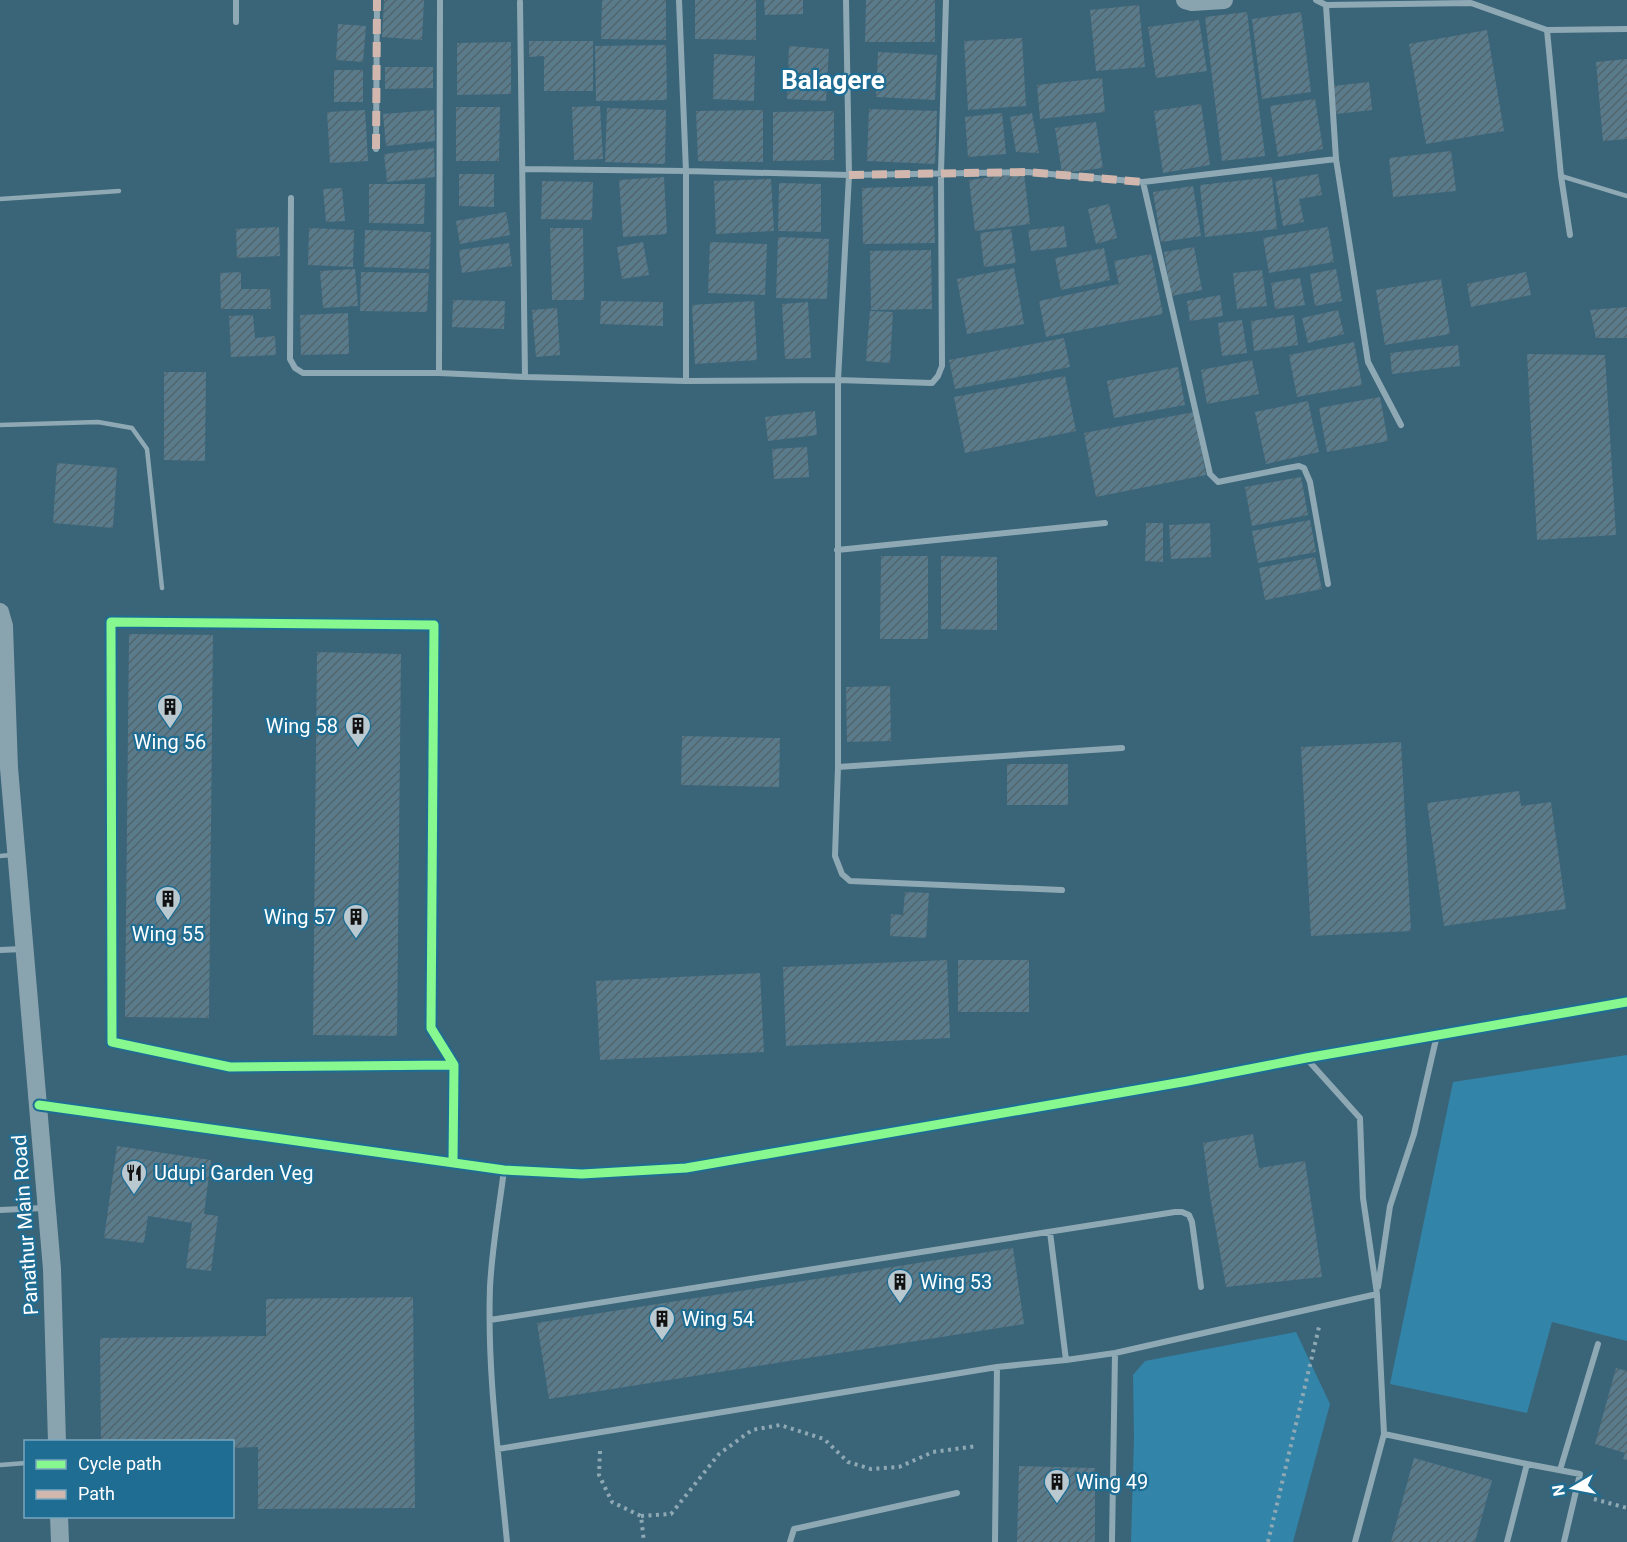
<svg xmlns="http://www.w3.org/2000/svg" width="1627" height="1542" font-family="Roboto,sans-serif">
  <defs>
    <pattern id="building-hatch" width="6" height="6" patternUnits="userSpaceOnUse" patternTransform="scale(1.5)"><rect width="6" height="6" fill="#597b8b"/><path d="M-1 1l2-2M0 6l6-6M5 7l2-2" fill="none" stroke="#52646c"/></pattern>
  </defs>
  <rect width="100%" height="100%" fill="#3a6478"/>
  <path fill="#3384a9" d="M1627,1055v286l-75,-19 -25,91 -137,-29 63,-302z
    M1296,1332l34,72 -37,138h-162l3,-104 -1,-63 12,-14z"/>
  <path fill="url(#building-hatch)" d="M384,0h40l-2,40 -40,-3z
    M602,0h64v40l-65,-1z
    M695,0h61v40l-61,-1z
    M764,0h39v14l-38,1z
    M866,0h69v42h-70z
    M1139,5l6,62 -49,4 -6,-61z
    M1247,12l18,144 -43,5 -17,-144z
    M1301,12l10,80 -49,7 -10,-80z
    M1199,20l8,51 -51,7 -8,-51z
    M338,24l28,2 -3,36 -27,-2z
    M1487,30l17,101 -78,13 -17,-100z
    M1022,38l4,68 -58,4 -4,-69z
    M529,41h64v50h-49v-35l-15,1z
    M511,42v52l-54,1v-52z
    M666,45l1,55 -71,1 -1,-55z
    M789,46l40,3 -3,52 -39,-2z
    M878,52l59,3 -2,45 -59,-3z
    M714,54l41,2 -1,45 -41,-2z
    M1627,59v80l-24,2 -7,-79z
    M385,67h48v21l-48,1z
    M334,70h29v32h-29z
    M1102,78l3,34 -65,7 -3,-34z
    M1369,82l3,28 -36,4 -3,-28z
    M1315,99l8,50 -45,8 -8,-51z
    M1201,104l9,61 -47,8 -9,-62z
    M600,106l3,53 -29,1 -2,-53z
    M456,107h44l-1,54h-43z
    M607,108l59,2 -1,54 -60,-2z
    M869,109l68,2 -2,53 -68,-3z
    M365,110l3,51 -38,2 -3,-51z
    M434,110l1,31 -49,5 -3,-32z
    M763,110v52l-65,-1 -2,-50z
    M834,111v49l-61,1v-49z
    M1002,113l4,41 -38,3 -3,-40z
    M1032,113l7,40 -23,-1 -6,-35z
    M1096,122l7,46 -41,5 -7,-45z
    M434,148l1,29 -48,5 -3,-28z
    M1451,151l5,40 -63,6 -4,-39z
    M1024,173l6,51 -55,7 -6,-51z
    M459,174h35v33l-35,-1z
    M1318,174l4,21 -23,4 5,23 -21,4 -8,-45z
    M664,177l3,57 -44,3 -4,-57z
    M1272,177l5,52 -72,8 -5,-52z
    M771,179l3,52 -58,3 -2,-53z
    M542,181l51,1 -1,38 -51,-1z
    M779,183l42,1v48l-43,-1z
    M369,184h56l-1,40 -55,-1z
    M933,186l2,57 -72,1 -1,-56z
    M1193,186l8,50 -40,6 -8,-50z
    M342,188l3,33 -19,1 -3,-33z
    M1109,204l8,34 -21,6 -8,-35z
    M506,212l4,23 -50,9 -4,-23z
    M1064,226l3,21 -36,4 -3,-21z
    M279,227l1,29 -43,2 -1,-29z
    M1328,227l6,35 -65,11 -6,-35z
    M309,228l45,2 -1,37 -45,-2z
    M550,228h33l1,72h-32z
    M1011,229l5,34 -32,4 -4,-34z
    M365,230l66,2 -2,37 -65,-2z
    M778,237l51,2 -2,60 -51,-1z
    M643,242l6,33 -27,4 -5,-32z
    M710,242l57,2 -2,51 -57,-2z
    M509,243l3,23 -50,7 -3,-23z
    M1194,247l8,43 -31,6 -7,-44z
    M1104,248l6,32 -49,10 -6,-32z
    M931,250l1,59 -61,1 -1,-59z
    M1151,254l12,60 -117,23 -7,-36 80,-17 -5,-23z
    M1014,268l10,56 -57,10 -10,-55z
    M355,269l3,37 -35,2 -3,-37z
    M1336,269l6,32 -27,5 -5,-32z
    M1262,270l5,36 -30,3 -4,-36z
    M241,272v17h29l1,20h-50l-1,-36z
    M361,272l68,1 -2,39 -67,-1z
    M1526,272l5,23 -60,12 -4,-23z
    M1300,278l5,27 -30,4 -4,-26z
    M1441,279l9,55 -65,11 -9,-55z
    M1220,295l3,21 -33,5 -3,-20z
    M453,300l52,1 -1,28 -52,-2z
    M601,301l62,1v24l-63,-2z
    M754,301l3,59 -62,4 -3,-59z
    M808,302l3,56 -26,1 -3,-55z
    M1627,307v31h-31l-6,-28z
    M557,308l3,47 -24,2 -4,-47z
    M1338,310l6,24 -36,9 -6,-25z
    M870,311l23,1 -3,51 -24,-2z
    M348,313l1,41 -48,1 -1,-40z
    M253,315l2,23 20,-2 1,19 -45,2 -2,-41z
    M1294,315l4,30 -44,6 -3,-30z
    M1242,320l5,33 -25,3 -4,-33z
    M1064,338l6,29 -115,22 -6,-29z
    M1354,342l8,43 -65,12 -8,-42z
    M1458,345l2,21 -68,8 -2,-21z
    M1527,354l78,1 11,180 -79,5z
    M1252,360l7,34 -52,10 -6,-34z
    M1178,367l7,38 -71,13 -7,-37z
    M164,372h42l-1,89 -41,-1z
    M1065,376l11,55 -111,22 -11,-56z
    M1380,397l8,44 -61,11 -8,-44z
    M1308,401l11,51 -53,12 -11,-52z
    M815,411l2,24 -49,6 -3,-24z
    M1194,412l12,63 -110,22 -12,-64z
    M807,447l2,30 -35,2 -2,-30z
    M57,463l60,5 -4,60 -60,-5z
    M1301,477l7,38 -56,11 -7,-39z
    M1310,520l6,32 -58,11 -6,-32z
    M1146,523h17v39l-18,-1z
    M1210,523l1,34 -40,2 -2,-34z
    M881,556h47v83h-48z
    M941,556l56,1v73l-56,-1z
    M1315,557l7,32 -57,11 -6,-32z
    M129,634l84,1 -4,383 -84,-1z
    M317,652l84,2 -4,382 -84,-1z
    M890,686l1,55 -44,1 -1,-55z
    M682,736l98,2 -1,49 -98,-2z
    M1401,742l10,189 -100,5 -10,-189z
    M1007,764h61v41h-61z
    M1519,791l2,15 30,-4 15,107 -122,17 -17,-123z
    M905,892l24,1 -3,45 -36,-2 1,-22 12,1z
    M947,960l3,78 -164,8 -3,-79z
    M958,960h71v52h-71z
    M760,973l4,79 -164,8 -4,-79z
    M1253,1134l6,34 46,-7 17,116 -96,10 -16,-91 -7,-53z
    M117,1146l94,14 -7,54 14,2 -7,55 -25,-3 6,-45 -44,-7 -4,27 -40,-5z
    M1013,1248l11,76 -475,75 -12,-76z
    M413,1297l2,211 -157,1v-62l-26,1v-6h-131l-1,-104 166,-2v-37z
    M1616,1368l11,3v89l-4,-1 2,-6 -30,-9z
    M1414,1458l78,22 -17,62h-84z
    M1019,1466l76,2v74h-78z"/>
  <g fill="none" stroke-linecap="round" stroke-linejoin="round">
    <path stroke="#8fa9b4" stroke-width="4" stroke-dasharray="3 4.5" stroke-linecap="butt" d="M600,1451l-1,24 13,27 29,14 3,26
      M1594,1499l33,9
      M641,1516l30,-2 48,-60 33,-24 28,-5 44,14 24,23 23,7 28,-2 34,-15 44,-6
      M1268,1542l51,-215"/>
    <path stroke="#8fa9b4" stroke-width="4.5" d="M1561,176l66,20
      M0,199l119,-8
      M0,425l98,-3 34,6 15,21 15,139
      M0,856l11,-1
      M0,1465l26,-2"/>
    <path stroke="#8fa9b4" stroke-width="6" d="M679,0l7,171v210
      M846,0l3,175 -11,205v387l284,-19
      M1316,0l10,5 145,-2 76,27 80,-1
      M520,2l5,375
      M1326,5l10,154 32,203 33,63
      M236,22v-22
      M1547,30l14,146 9,59
      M376,149l1,-149
      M523,169l163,2 163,4 178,-3 116,10 193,-23
      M1143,182l67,292 8,8 70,-14 11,-2 5,2 6,14 18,102
      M291,198l-1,161 5,9 8,5h136l86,4 161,4 152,-1 94,3 6,-7 4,-10 -1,-194 5,-172
      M439,373l1,-373
      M837,550l268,-27
      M838,767l-3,89 7,18 8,7 212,9
      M0,950l23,-1
      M1306,1058l54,60 3,80 14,96 7,140 -29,108
      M40,1105l464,65 78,4 104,-6 502,-87 118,-23 321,-56
      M453,1162l1,-97 -23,-37 3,-403 -323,-3 1,420 118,25 224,-2
      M504,1170c-5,39 -12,78 -14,117 -3,85 9,170 17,255
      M0,1210l44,-2
      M1050,1232l16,128
      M1378,1287l12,-81 24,-72 23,-99
      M490,1320l685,-108h7l7,3 3,7 9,65
      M1384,1434l143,30 -20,78
      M498,1449l499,-82 69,-7 49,-7 262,-59
      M1527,1464l53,10 -16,68
      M1560,1470l38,-126
      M790,1542l4,-13 163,-36
      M995,1542l2,-175
      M1112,1542l3,-189"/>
    <path stroke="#8aa4af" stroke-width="18" d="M1185,0l7,2 32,-2
      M0,612l4,14 5,142 43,501 5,173
      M59,1516l1,26"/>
    <path stroke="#d1b7ad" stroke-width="8" stroke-dasharray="15 8" stroke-linecap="butt" d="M376,149l1,-149
      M849,175l178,-3 116,10"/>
    <defs>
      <path id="cycleway" d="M39,1105l465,65 78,4 104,-6 502,-87 118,-23 321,-56
        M453,1162l1,-97 -23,-37 3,-403 -323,-3 1,420 118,25 224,-2"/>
    </defs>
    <use href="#cycleway" stroke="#1f6d93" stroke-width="13"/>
    <use href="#cycleway" stroke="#87f88f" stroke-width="9"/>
  </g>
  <defs>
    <symbol id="building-pin" viewBox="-11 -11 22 30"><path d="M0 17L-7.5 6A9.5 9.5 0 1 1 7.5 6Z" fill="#bac9d0" stroke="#1f6d93"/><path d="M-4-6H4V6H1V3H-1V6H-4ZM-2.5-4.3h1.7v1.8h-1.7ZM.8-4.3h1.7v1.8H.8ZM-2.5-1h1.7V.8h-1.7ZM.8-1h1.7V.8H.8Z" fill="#111"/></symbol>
    <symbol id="restaurant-pin" viewBox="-11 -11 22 30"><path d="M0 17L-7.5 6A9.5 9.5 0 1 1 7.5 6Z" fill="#bac9d0" stroke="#1f6d93"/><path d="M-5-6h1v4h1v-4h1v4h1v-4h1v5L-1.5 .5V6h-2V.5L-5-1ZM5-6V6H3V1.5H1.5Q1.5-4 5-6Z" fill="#111"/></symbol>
  </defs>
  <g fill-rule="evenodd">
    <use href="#building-pin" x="155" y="692" width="30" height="40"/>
    <use href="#building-pin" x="343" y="711" width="30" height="40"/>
    <use href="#building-pin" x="153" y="884" width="30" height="40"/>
    <use href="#building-pin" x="341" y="902" width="30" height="40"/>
    <use href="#restaurant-pin" x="119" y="1158" width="30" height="40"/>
    <use href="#building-pin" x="885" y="1267" width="30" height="40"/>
    <use href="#building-pin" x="647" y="1304" width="30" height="40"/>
    <use href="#building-pin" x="1042" y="1467" width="30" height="40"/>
  </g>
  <g text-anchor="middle" stroke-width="4.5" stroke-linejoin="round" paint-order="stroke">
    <g font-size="20" fill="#fff" stroke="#1f6d93" text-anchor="start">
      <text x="338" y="733" text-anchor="end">Wing 58</text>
      <text x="170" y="749" text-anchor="middle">Wing 56</text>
      <text x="336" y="924" text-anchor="end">Wing 57</text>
      <text x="168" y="941" text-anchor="middle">Wing 55</text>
      <text x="154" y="1180">Udupi Garden Veg</text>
      <text x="920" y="1289">Wing 53</text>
      <text x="682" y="1326">Wing 54</text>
      <text x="1076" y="1489">Wing 49</text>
    </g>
    <g font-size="20" fill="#fff" stroke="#1f6d93">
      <text transform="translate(25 1225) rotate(-94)" y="7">Panathur Main Road</text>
    </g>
    <g font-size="26" font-weight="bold" fill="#fff" stroke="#1f6d93">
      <text x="833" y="89">Balagere</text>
    </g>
  </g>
  <rect x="24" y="1440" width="210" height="78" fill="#1f6d93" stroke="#79a7be" stroke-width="1.5"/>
  <rect x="36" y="1460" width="30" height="9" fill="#87f88f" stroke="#79a7be" stroke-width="1.5"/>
  <text x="78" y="1470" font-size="18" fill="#ffffff">Cycle path</text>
  <rect x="36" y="1490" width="30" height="9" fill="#d1b7ad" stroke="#79a7be" stroke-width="1.5"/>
  <text x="78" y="1500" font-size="18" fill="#ffffff">Path</text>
  <g transform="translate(1573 1488) rotate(260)" stroke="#1f6d93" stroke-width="4.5" paint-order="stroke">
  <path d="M0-4.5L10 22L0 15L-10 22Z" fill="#ffffff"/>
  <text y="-9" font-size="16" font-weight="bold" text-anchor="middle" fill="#ffffff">N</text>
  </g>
</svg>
